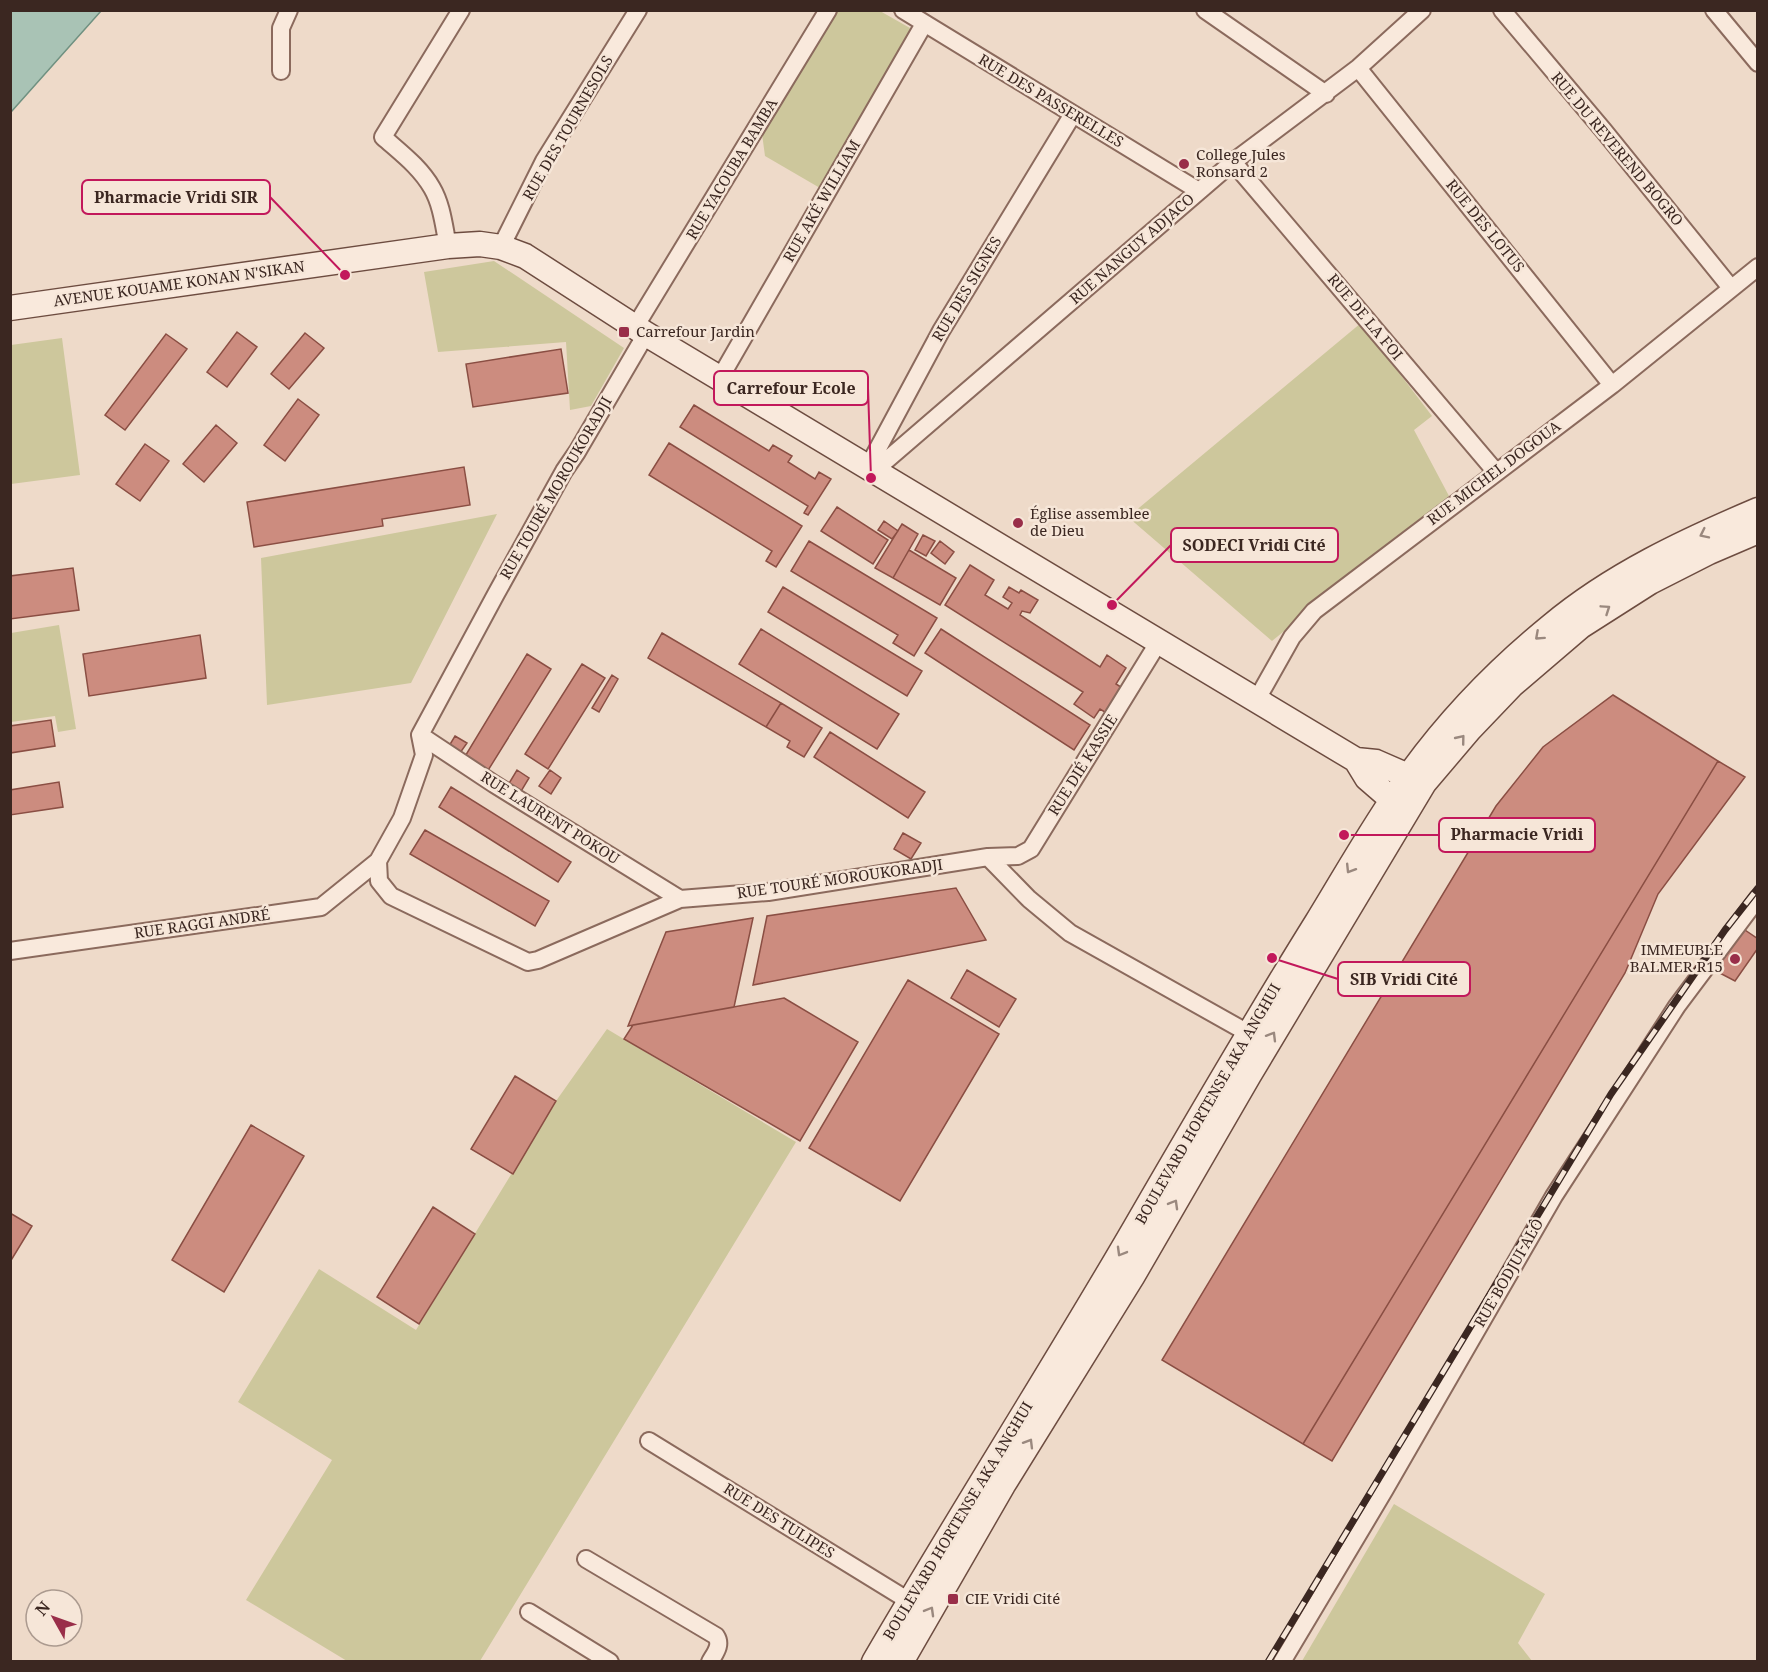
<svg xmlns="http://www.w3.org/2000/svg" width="1768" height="1672" font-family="'Noto Serif',serif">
  <rect width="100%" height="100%" fill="#eedac9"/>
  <path fill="#cdc79c" d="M823,11h57l37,21 -97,156 -55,-32 -5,-37z
    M494,261l130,87 -33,58 -21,4 -4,-68 -128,10 -14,-80z
    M1361,323l71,93 -18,14 35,66 -177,145 -144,-124z
    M62,338l18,137 -69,9v-139z
    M497,514l-86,169 -144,22 -6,-147z
    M59,625l17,104 -18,3 -3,-16 -44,6v-89z
    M607,1029l189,113 -316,519h-133l-101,-61 86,-140 -94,-58 81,-133 97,61 140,-229z
    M1394,1504l151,90 -27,49 14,18h-230z"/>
  <path fill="#a9c3b5" stroke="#709181" stroke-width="1.5" d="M11,10l90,1 -90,101 -1,-101z"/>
  <path fill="#cc8c7f" stroke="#8a4e43" stroke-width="1.5" d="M237,332l20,15 -30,40 -20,-15z
    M305,333l19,15 -35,41 -18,-15z
    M166,334l21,15 -62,81 -20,-15z
    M561,349l7,44 -95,14 -7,-43z
    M298,399l21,16 -34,46 -21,-16z
    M694,405l75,46 4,-6 19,11 -4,6 27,17 4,-7 12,7 -23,36 -4,-2 4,-7 -128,-79z
    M216,425l21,18 -33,39 -21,-18z
    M669,443l133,83 -26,41 -10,-6 6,-10 -123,-76z
    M145,444l24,17 -29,40 -24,-17z
    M464,467l6,38 -88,14 1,7 -129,21 -7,-45z
    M837,507l51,33 -15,24 -52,-33z
    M884,521l14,10 -6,8 -14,-9z
    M902,524l16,10 -25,44 -18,-10z
    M923,535l12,6 -9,15 -11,-6z
    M809,541l128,77 -23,38 -21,-13 5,-8 -107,-64z
    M940,541l14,11 -9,12 -14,-11z
    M909,550l47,28 -16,27 -47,-27z
    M970,565l24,15 -9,15 23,14 4,-6 -9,-6 6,-10 10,6 2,-3 17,10 -8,13 -8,-2 -2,4 80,52 7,-12 19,13 -10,16 8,5 -16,25 -8,-5 -6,9 -20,-14 9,-12 -138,-87z
    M73,568l6,42 -69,9v-43z
    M783,587l139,84 -15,25 -139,-84z
    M761,629l138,85 -22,35 -138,-85z
    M941,629l149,96 -16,25 -149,-97z
    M662,633l119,70 -15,24 -118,-69z
    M200,635l6,43 -117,18 -6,-42z
    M527,654l24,15 -64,103 -23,-14z
    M582,664l23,14 -57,91 -23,-15z
    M612,675l6,4 -19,33 -7,-4z
    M1613,695l105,66 -415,683 -141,-84 334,-554 47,-59z
    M781,703l41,25 -18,29 -17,-10 3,-6 -24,-14z
    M51,720l4,26 -45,7v-27z
    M830,732l95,60 -17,26 -94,-61z
    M455,736l12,7 -7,10 -11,-7z
    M1718,761l27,16 -87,117 -33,79 -293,488 -29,-17z
    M517,770l12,8 -9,15 -12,-8z
    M550,770l11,8 -10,16 -12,-8z
    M59,782l4,25 -53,8v-25z
    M451,787l120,75 -13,20 -119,-75z
    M425,830l124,71 -14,25 -125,-72z
    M903,833l18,10 -10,16 -17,-10z
    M956,888l30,52 -233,45 14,-69z
    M753,918l-19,89 -106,19 38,-94z
    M1742,928l16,11v9l-23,33 -23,-12z
    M967,970l49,29 -17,28 -48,-29z
    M908,980l91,54 -99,167 -91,-53z
    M784,998l74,44 -58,99 -176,-102 9,-14z
    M515,1076l41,25 -43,73 -42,-25z
    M251,1125l53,31 -80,136 -52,-32z
    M433,1207l42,27 -56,90 -42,-27z
    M10,1213l22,13 -22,36z"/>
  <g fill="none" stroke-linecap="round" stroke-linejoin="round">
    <defs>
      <path id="street" d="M903,10l296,181
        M1205,10l121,84
        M1502,10l102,121 127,157
        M1714,10l44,53
        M1358,68l254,317
        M281,71v-43l8,-18
        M1233,162l263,310
        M448,246c-4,-19 -6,-41 -16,-58 -12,-21 -31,-35 -49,-51l78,-127
        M501,247l43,-86 94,-151
        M635,327l193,-317
        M646,334l-69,118 -13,19 -68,123 -76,141 4,20 -22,63 -24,43 1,20 12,15 137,66 10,-2 142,-61 88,-7 220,-35 41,42 41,34 178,100
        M720,378l204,-354
        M868,467l73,-136 132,-217
        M874,471l359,-309 125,-94 64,-58
        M1256,701l36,-64 22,-26 298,-226 146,-118
        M420,735l74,49 186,115
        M988,857l30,-1 13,-7 127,-206
        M10,951l311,-44 57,-46
        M649,1441l260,160
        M586,1559l130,77c6,9 -1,17 -6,26
        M529,1612l81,50
        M1282,1662l102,-171 170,-295 123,-190 81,-108"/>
      <path id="secondary" d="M10,308l438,-62 32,-2 21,3 24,9 121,78 710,426 20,2 48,21
        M1356,760l11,18 37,32
        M874,1662c85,-146 176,-288 261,-434 59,-102 119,-205 182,-306 30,-49 58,-99 91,-145 40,-56 89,-107 143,-151 61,-51 134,-85 207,-116
        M901,1662l102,-177 129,-208 117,-202 175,-292 45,-53 43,-45 69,-59 69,-44 59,-30 49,-21"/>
    </defs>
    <use href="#street" stroke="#8b6a5d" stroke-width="20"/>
    <use href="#secondary" stroke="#6d4c40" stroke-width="27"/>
    <use href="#street" stroke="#f9e9dc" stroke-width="16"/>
    <use href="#secondary" stroke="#f9e9dc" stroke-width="24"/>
    <defs>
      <path id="rail" d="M1268,1662l343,-568 114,-164 33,-42"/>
    </defs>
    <use href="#rail" stroke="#3b2721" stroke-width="7"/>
    <use href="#rail" stroke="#f6e6d8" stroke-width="4.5" stroke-dasharray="14" stroke-linecap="butt"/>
  </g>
  <defs><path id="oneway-chevron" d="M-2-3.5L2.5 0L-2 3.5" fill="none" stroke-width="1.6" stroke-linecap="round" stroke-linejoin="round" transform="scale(1.5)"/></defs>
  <g stroke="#9a887e">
    <use href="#oneway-chevron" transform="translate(1704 534) rotate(154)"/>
    <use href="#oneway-chevron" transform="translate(1606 609) rotate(-34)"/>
    <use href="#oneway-chevron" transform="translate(1539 636) rotate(138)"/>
    <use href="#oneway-chevron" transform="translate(1461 739) rotate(-51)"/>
    <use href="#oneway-chevron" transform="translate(1350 869) rotate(122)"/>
    <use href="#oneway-chevron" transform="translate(1272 1036) rotate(-59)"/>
    <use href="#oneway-chevron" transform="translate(1174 1204) rotate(-60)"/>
    <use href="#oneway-chevron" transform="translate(1121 1252) rotate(120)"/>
    <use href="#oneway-chevron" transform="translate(1029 1443) rotate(-59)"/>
    <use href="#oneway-chevron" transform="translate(930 1611) rotate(-60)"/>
  </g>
  <g fill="#992e49" stroke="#f6e6d8" stroke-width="2">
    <circle cx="1184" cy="164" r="6"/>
    <rect x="618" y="326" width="12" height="12" rx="3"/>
    <circle cx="1018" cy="523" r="6"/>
    <circle cx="1735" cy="959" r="6"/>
    <rect x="947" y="1593" width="12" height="12" rx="3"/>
  </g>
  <g text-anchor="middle" stroke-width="5" stroke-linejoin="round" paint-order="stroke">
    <g font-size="15" fill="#3b2721" stroke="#f6e6d8">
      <text transform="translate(1051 101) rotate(31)" y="5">RUE DES PASSERELLES</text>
      <text transform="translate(568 128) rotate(-60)" y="5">RUE DES TOURNESOLS</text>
      <text transform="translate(1617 149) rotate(50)" y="5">RUE DU REVEREND BOGRO</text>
      <text transform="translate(732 169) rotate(-59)" y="5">RUE YACOUBA BAMBA</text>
      <text transform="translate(822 201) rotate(-60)" y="5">RUE AKÉ WILLIAM</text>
      <text transform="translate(1485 226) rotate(51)" y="5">RUE DES LOTUS</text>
      <text transform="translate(1132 249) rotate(-41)" y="5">RUE NANGUY ADJACO</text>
      <text transform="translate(179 284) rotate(-8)" y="5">AVENUE KOUAME KONAN N'SIKAN</text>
      <text transform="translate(967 289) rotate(-59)" y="5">RUE DES SIGNES</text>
      <text transform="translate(1365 317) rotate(50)" y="5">RUE DE LA FOI</text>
      <text transform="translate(1494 473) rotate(-37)" y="5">RUE MICHEL DOGOUA</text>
      <text transform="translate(556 488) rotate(-60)" y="5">RUE TOURÉ MOROUKORADJI</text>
      <text transform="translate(1083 765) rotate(-58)" y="5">RUE DIÉ KASSIE</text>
      <text transform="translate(550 818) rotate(32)" y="5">RUE LAURENT POKOU</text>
      <text transform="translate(840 879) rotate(-8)" y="5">RUE TOURÉ MOROUKORADJI</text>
      <text transform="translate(202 924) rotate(-8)" y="5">RUE RAGGI ANDRÉ</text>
      <text transform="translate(1208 1104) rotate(-60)" y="5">BOULEVARD HORTENSE AKA ANGHUI</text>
      <text transform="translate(1509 1273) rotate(-60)" y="5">RUE BODJUI ALÔ</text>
      <text transform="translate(779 1521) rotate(32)" y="5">RUE DES TULIPES</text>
      <text transform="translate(958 1521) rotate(-59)" y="5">BOULEVARD HORTENSE AKA ANGHUI</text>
    </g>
    <g font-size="15" fill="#3b2721" stroke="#f6e6d8" text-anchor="start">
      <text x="1196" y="160">College Jules<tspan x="1196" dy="17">Ronsard 2</tspan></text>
      <text x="636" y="337">Carrefour Jardin</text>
      <text x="1030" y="519">Église assemblee<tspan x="1030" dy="17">de Dieu</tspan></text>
      <text x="1723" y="955" text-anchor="end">IMMEUBLE<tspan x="1723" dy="17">BALMER R15</tspan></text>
      <text x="965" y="1604">CIE Vridi Cité</text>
    </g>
  </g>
  <path fill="none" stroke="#c2185b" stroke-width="2" d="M345 275L270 197M871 478L868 388M1112 605L1171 545M1344 835L1439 835M1272 958L1338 979"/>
  <g fill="#c2185b" stroke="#f6e6d8" stroke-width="2">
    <circle cx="345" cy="275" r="6"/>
    <circle cx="871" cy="478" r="6"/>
    <circle cx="1112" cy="605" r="6"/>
    <circle cx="1344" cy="835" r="6"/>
    <circle cx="1272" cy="958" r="6"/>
  </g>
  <g fill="#f6e6d8" stroke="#c2185b" stroke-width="2">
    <rect x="82" y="180" width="188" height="34" rx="6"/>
    <rect x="714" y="371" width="154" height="34" rx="6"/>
    <rect x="1171" y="528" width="167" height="34" rx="6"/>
    <rect x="1439" y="818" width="156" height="34" rx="6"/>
    <rect x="1338" y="962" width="132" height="34" rx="6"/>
  </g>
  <g font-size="16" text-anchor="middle" font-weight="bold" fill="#3b2721">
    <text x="176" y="203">Pharmacie Vridi SIR</text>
    <text x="791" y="394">Carrefour Ecole</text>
    <text x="1254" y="551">SODECI Vridi Cité</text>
    <text x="1517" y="840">Pharmacie Vridi</text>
    <text x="1404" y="985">SIB Vridi Cité</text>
  </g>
  <rect width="1768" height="1672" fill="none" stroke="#3b2721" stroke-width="24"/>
  <g transform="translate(54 1618) rotate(310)"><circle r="28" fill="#f6e6d8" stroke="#ab9a8f" stroke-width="1.5"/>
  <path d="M0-4.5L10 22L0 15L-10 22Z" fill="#992e49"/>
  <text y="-9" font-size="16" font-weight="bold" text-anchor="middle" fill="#3b2721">N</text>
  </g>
</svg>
